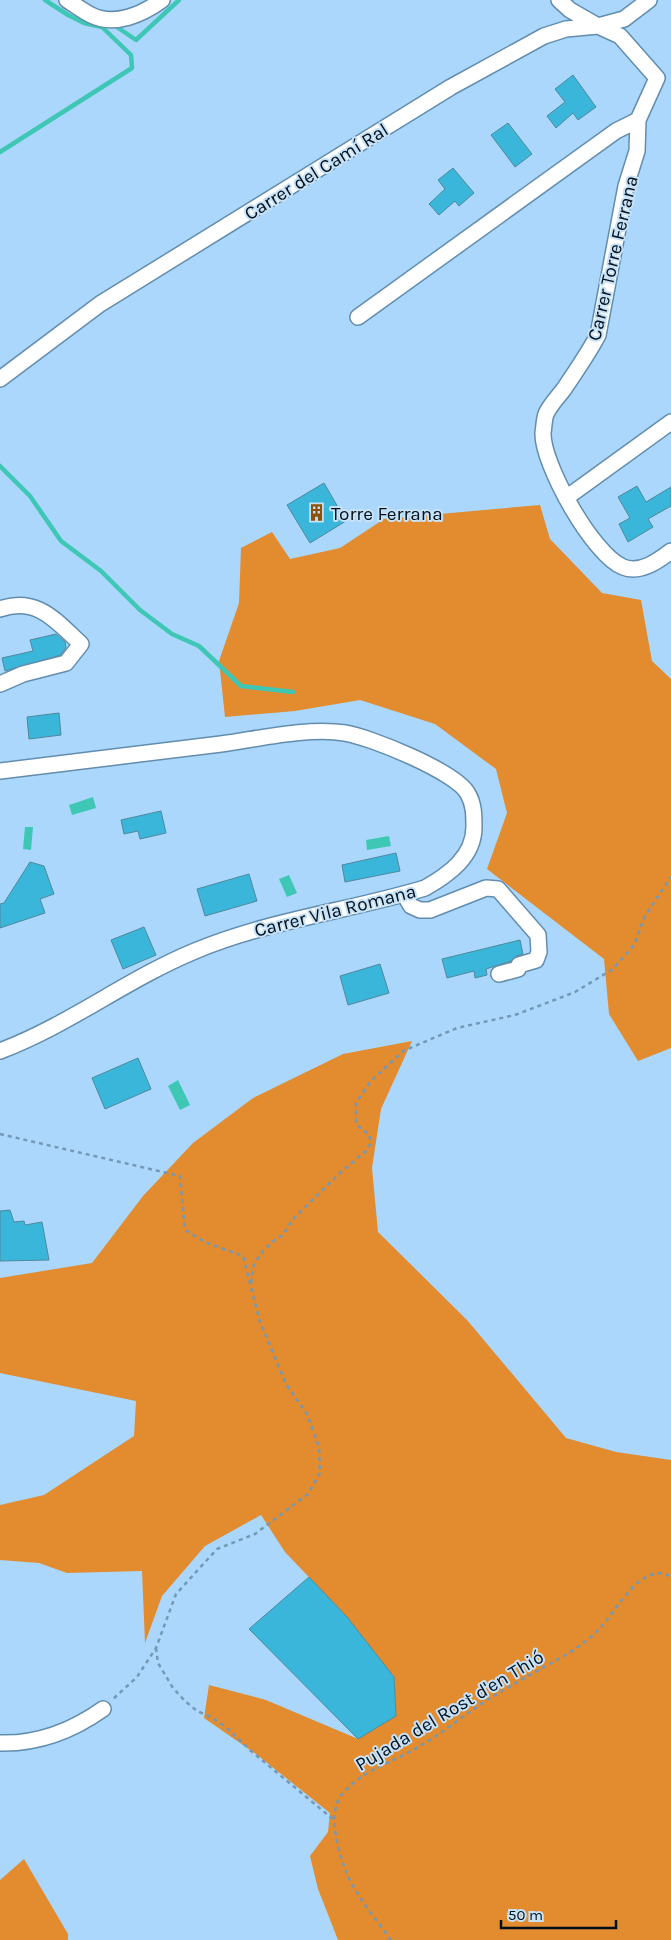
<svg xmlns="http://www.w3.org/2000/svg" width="671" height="1940" font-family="Karla,sans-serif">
  <rect width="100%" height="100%" fill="#aad7fb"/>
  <path fill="#e28b2f" d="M540,505l10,34 52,54 39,7 11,61 19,18v369l-33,13 -29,-47 -5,-55 -117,-90 20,-56 -11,-44 -61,-45 -75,-24 -65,11 -70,6 -6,-56 20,-58 2,-55 31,-16 18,27 50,-11 44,-29z
    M412,1041l-31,68 -9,59 6,64 89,88 99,118 50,14 55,8v480h-333l-20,-51 -8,-33 18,-24 2,-19 -74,-59 -52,-36 5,-33 57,15 92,39 38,-23 -2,-39 -47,-60 -62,-65 -24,-37 -56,31 -43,50 -17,47 -3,-72 -75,2 -28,-10 -39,-3v-55l44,-10 90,-59 2,-35 -136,-28v-95l92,-15 51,-67 50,-53 60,-45 90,-44z
    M24,1859l44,75v6h-68v-60z"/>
  <path fill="#3fc7b5" d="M93,797l3,11 -24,7 -3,-10z
    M25,827h8l-2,23 -8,-1z
    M389,836l2,10 -24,4 -1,-10z
    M289,875l8,18 -10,4 -8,-18z
    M178,1080l12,25 -10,5 -12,-24z"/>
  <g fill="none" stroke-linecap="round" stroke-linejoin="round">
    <path stroke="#3fc7b5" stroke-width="4.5" d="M117,27l19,13 43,-40
      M0,152l132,-84 -1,-13 -29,-28 -18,-4 -16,-8 -23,-15
      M0,466l30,30 31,45 40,30 39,39 32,24 27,12 42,40 52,6"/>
  </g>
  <path fill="#3bb6db" stroke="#4e899d" d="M573,75l23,32 -18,13 -5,-7 -17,15 -9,-12 18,-14 -10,-13z
    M508,123l24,31 -17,13 -24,-32z
    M453,168l21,25 -15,13 -4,-5 -16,14 -10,-11 16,-15 -7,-9z
    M324,483l22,38 -36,22 -23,-38z
    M637,486l9,16 25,-15v19l-23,13 5,8 -25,15 -9,-18 11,-6 -12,-21z
    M56,634l9,8 1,5 -5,8 -56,16 -3,-13 31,-7 -3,-11z
    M59,713l2,22 -32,4 -2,-22z
    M161,811l5,22 -26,6 -2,-8 -14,3 -3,-14z
    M396,853l4,18 -55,11 -3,-17z
    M30,862l14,4 10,28 -14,5 5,14 -45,15v-24l4,-1z
    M249,874l8,27 -52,15 -8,-27z
    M144,927l12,28 -33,14 -12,-29z
    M520,940l3,14 -7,2 -5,5 -25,8 1,6 -12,3 -1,-7 -27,7 -5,-19z
    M380,964l9,29 -41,12 -8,-29z
    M138,1058l13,31 -46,20 -13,-31z
    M10,1210l4,12 10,-1 1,4 17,-3 7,38 -49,1v-50z
    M309,1577l38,40 47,60 2,39 -38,23 -109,-110z"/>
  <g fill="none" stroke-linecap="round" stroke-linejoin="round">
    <defs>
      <path id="minor" d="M67,0c8,5 16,11 24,15 24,12 52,-1 71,-15
        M638,120l-1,31 -11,35 -28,149c-10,19 -22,36 -34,54 -6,8 -14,16 -18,25 -2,5 -2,13 -3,19 -1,31 50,122 80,134 17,7 35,-6 48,-16
        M358,317l258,-186 22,-11 19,-42 -37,-42 -22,-10 -28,-16 -11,-10
        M0,379l100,-75 351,-217 93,-51 22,-7 32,-3 26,-7 25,-19
        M566,498l105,-76
        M0,609c37,-13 56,12 81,35l-15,19 -43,11 -23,10
        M0,771c74,-9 147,-18 221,-27 37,-5 87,-17 124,-11 25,4 112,39 123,61 6,10 6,22 6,33 0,30 -26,48 -49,61 -76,23 -156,32 -230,63 -68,28 -126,74 -195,100
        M404,894l7,12 9,4h10l56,-22 12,1 40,46 1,17 -3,8 -17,5 -1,4 -19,5
        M0,1743c38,1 72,-12 103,-34"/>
    </defs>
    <use href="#minor" stroke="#628dae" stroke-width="18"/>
    <path stroke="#7598b4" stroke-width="2.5" stroke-dasharray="4 4" stroke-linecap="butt" d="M0,1134l180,42 5,54 20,12 38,14 17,66 26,62 21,30 12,33 1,26 -12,21 -53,40 -38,15 -41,45 -20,54 -19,29 -24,22
      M251,1283l3,-19 9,-13 13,-12 7,-4 10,-16 48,-47 25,-21 5,-8 -2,-9 -7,-4 -6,-7v-20l15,-22 32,-30 54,-23 58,-13 42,-16 18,-7 38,-23 21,-24 11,-29 26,-39
      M156,1648l2,15 15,25 12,13 12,10 14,6 15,10 25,24 83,69
      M391,1940c-14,-19 -35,-45 -44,-66 -8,-21 -21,-60 -5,-80 20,-24 50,-31 76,-47 23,-13 44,-30 66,-45 25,-16 52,-30 78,-45 14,-8 28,-18 39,-30 15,-16 42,-68 70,-50"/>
    <use href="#minor" stroke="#fff" stroke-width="15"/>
  </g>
  <defs>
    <symbol id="building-bare" viewBox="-9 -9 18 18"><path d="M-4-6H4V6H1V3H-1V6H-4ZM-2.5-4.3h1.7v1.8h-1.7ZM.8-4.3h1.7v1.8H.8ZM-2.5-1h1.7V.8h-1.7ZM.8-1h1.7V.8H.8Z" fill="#8c510c" stroke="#c7e2f7" stroke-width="2.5" paint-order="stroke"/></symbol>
  </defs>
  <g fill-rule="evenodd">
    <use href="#building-bare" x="304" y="500" width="25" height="25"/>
  </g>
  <g text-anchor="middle" stroke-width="4" stroke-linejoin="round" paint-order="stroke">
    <g font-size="19" fill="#010f1a" stroke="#c7e2f7">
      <text transform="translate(316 171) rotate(-32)" y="7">Carrer del Camí Ral</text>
      <text transform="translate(612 258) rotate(-77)" y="7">Carrer Torre Ferrana</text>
      <text transform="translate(335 910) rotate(-14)" y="7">Carrer Vila Romana</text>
      <text transform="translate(449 1710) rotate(-31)" y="7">Pujada del Rost d'en Thió</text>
    </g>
    <g font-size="19" fill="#010f1a" stroke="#c7e2f7" text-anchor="start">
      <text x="331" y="520">Torre Ferrana</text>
    </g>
  </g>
  <path d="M501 1920v8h115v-8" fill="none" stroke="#010f1a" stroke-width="2.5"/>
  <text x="508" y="1920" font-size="15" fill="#010f1a" stroke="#c7e2f7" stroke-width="4" paint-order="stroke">50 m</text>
</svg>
